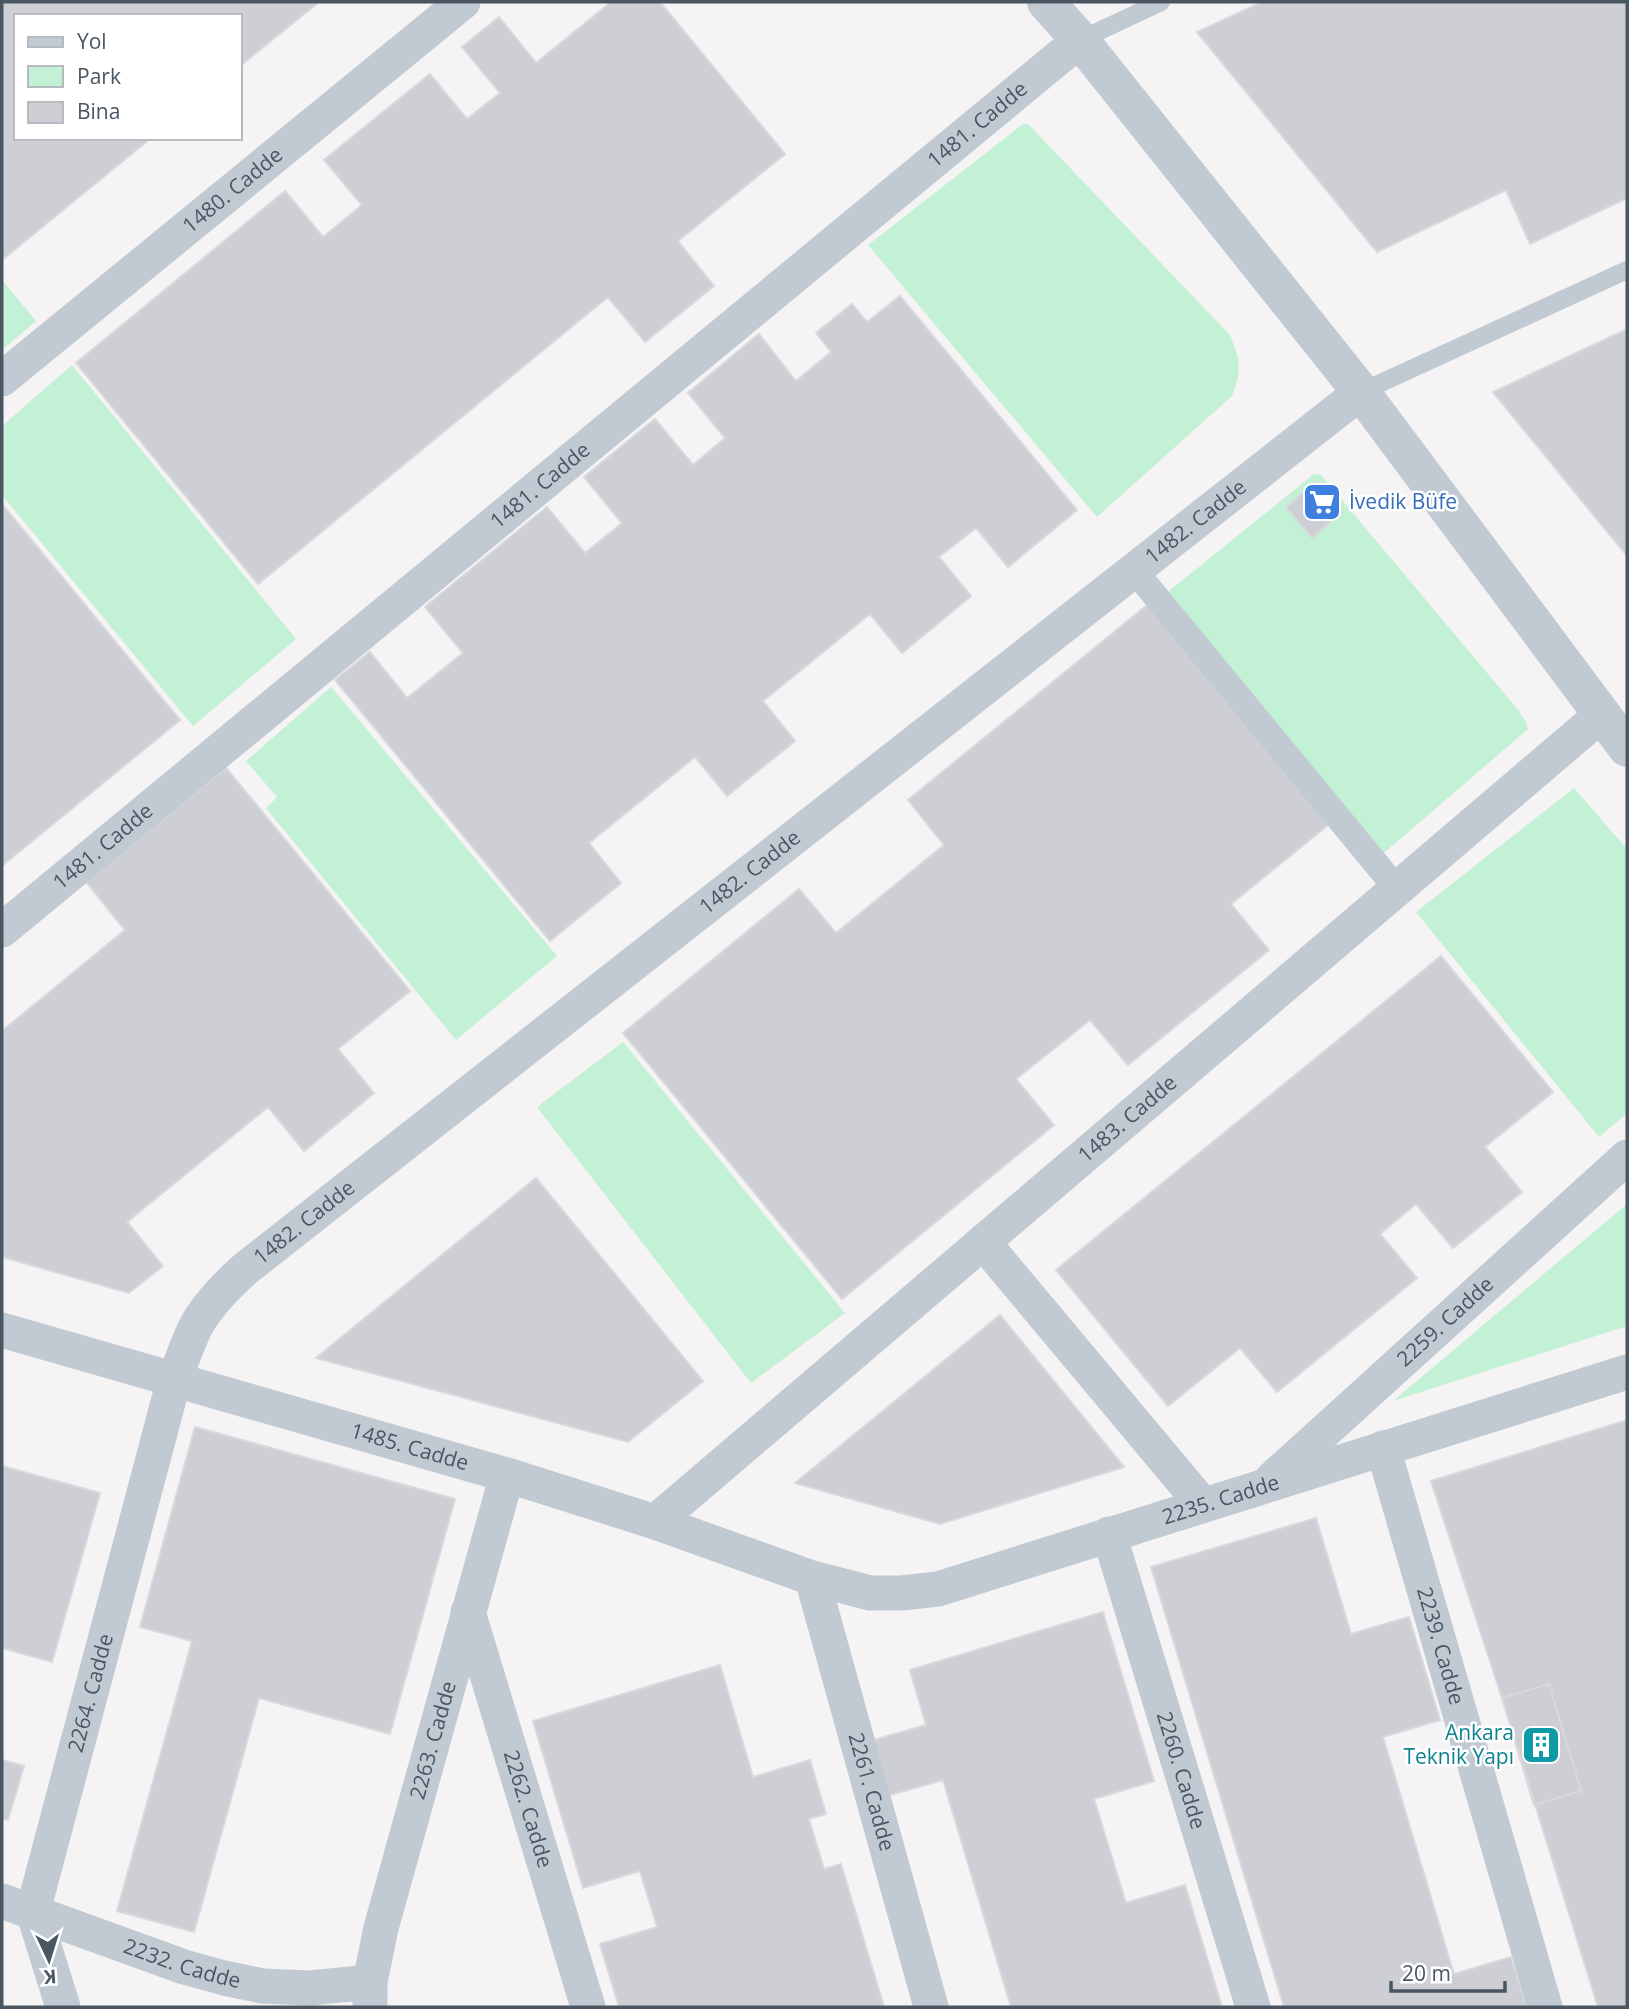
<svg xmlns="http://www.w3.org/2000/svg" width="1629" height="2009" font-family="'Open Sans',sans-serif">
  <rect width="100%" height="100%" fill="#f5f3f3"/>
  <path fill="#c3f1d5" d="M1023,124h5l201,210c12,24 13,37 3,62l-135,121 -229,-272z
    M2,280l34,41 -34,29z
    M72,365l224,274 -103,87 -191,-231v-69z
    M1314,474l7,1 198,236 8,13 1,5 -150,129 -215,-262z
    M331,687l226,269 -101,84 -190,-232 11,-11 -31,-36z
    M1574,788l53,61v264l-28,24 -183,-225z
    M623,1042l222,271 -94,70 -214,-276z
    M1627,1204v122l-234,75z"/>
  <path fill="#cdcfd5" stroke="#d7d9de" stroke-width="2" d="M2,2h317l-79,64v-50h-224v122h135l-149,122z
    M611,2h49l125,152 -107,87 36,45 -69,56 -37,-45 -350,287 -182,-221 209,-172 38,46 39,-32 -38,-45 106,-86 37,45 33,-26 -38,-46 37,-30 37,46z
    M1262,2h365v196l-97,46 -24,-54 -129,62 -180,-220z
    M900,296l177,214 -69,57 -32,-39 -37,29 32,39 -69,57 -32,-39 -107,87 32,40 -68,55 -32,-39 -106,86 32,40 -71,58 -215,-261 35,-28 37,46 56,-45 -38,-46 122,-100 38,46 37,-30 -38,-46 71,-58 38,46 32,-27 -37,-45 71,-59 37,47 35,-29 -15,-19 36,-29 15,18z
    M1627,329v227l-134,-164z
    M1316,482l26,30 -30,26 -26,-31z
    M2,504l178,216 -178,146z
    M1152,601l181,220 -102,83 38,46 -141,115 -38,-45 -74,59 38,46 -212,174 -219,-266 176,-144 37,44 108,-88 -36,-45z
    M226,768l184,223 -72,58 36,44 -70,58 -36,-44 -141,115 36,44 -34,27 -127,-36v-226l123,-101 -39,-48z
    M1441,956l112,136 -68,55 37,45 -69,56 -37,-44 -36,30 37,44 -140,114 -37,-44 -72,58 -112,-136z
    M536,1178l167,203 -75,61 -312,-84z
    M1000,1315l124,152 -184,57 -145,-41z
    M1627,1420v587h-29l-96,-309 -71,-217z
    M195,1427l260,72 -65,235 -131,-36 -65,234 -77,-21 75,-270 -52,-14z
    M2,1466l98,27 -48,169 -50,-14z
    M1316,1518l35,116 58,-17 31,103 -57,17 71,237 57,-17 16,50h-243l-133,-440z
    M1103,1612l51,169 -60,18 32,104 59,-18 37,122h-211l-68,-227 -53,15 -16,-55 52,-15 -16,-55z
    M720,1665l33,112 57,-17 16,54 -17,5 15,50 17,-5 43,143h-265l-19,-63 57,-17 -17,-56 -57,17 -50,-167z
    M1549,1684l32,107 -47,14 -32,-107z
    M2,1760l22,6 -16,54 -6,-2z"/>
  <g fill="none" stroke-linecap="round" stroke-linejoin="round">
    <path stroke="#c1cad2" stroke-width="18" d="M1080,40l81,-38
      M1361,392l266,-122"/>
    <path stroke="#c1cad2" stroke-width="26" d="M1134,570l263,319"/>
    <g stroke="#c1cad2" stroke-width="35">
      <path id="s1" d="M2,379l461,-377"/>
      <path id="s2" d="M2,930l1078,-890"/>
      <path d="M983,1242l220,263"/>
      <path id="s3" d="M2,1330l505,145 148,47 157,56 58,15h31l37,-4 689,-217"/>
      <path id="s4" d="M1383,1448l162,559"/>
      <path id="s5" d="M1272,1479l355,-322"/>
      <path id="s6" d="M655,1522l946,-807"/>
      <path id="s7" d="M1109,1534l144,473"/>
      <path id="s8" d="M812,1578l119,429"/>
      <path id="s9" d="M468,1612l120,395"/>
      <path id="s10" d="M2,1901l182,66 40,11 39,8 47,2 60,-6"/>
      <path id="s11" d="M63,2007l-30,-96 141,-531c7,-17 13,-35 21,-52 12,-23 31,-42 50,-59l1116,-877"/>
      <path id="s12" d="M370,2007v-25l11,-54 126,-453"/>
    </g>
    <path stroke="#c1cad2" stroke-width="38" d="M1046,2l34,38 281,352 266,356"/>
  </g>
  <defs>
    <symbol id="supermarket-square" viewBox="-11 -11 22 22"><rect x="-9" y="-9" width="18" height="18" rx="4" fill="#3f7fe0" stroke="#fff"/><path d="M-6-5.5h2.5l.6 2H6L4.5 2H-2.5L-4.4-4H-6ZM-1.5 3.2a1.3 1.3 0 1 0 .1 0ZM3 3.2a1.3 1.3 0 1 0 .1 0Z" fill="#fff"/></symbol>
    <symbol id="building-square" viewBox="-11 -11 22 22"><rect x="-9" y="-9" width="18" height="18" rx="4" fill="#0f9aa8" stroke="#fff"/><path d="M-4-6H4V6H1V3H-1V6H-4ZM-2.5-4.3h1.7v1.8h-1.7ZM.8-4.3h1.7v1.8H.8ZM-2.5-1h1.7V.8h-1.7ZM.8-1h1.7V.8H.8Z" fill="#fff"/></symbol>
  </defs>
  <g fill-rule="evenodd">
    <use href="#supermarket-square" x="1300" y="480" width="44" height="44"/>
    <use href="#building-square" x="1519" y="1723" width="44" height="44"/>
  </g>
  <g text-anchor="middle" stroke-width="5" stroke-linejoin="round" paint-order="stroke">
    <g font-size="21" fill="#4a5661" stroke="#fff">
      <text dy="7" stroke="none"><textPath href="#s2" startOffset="1265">1481. Cadde</textPath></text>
      <text dy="7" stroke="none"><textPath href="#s1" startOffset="298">1480. Cadde</textPath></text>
      <text dy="7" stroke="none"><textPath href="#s2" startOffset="698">1481. Cadde</textPath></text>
      <text dy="7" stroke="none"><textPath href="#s11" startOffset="1993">1482. Cadde</textPath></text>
      <text dy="7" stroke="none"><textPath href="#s2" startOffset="131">1481. Cadde</textPath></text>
      <text dy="7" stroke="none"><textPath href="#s11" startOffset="1426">1482. Cadde</textPath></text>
      <text dy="7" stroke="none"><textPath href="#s6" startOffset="621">1483. Cadde</textPath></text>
      <text dy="7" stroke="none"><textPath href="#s11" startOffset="859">1482. Cadde</textPath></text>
      <text dy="7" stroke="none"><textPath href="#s5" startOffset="234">2259. Cadde</textPath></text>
      <text dy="7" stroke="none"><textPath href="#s3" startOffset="424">1485. Cadde</textPath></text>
      <text dy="7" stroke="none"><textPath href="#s3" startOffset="1272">2235. Cadde</textPath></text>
      <text dy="7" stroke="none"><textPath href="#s4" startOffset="206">2239. Cadde</textPath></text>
      <text dy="7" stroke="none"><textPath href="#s11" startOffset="326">2264. Cadde</textPath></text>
      <text dy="7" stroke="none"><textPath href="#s12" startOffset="275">2263. Cadde</textPath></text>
      <text dy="7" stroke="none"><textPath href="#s7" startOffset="247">2260. Cadde</textPath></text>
      <text dy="7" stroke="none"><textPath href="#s8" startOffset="222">2261. Cadde</textPath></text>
      <text dy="7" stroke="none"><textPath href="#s9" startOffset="206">2262. Cadde</textPath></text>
      <text dy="7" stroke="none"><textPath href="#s10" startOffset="191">2232. Cadde</textPath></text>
    </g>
    <g font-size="21" fill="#366cbe" stroke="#fff" text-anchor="start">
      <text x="1349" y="509">İvedik Büfe</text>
    </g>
    <g font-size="21" fill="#0d838f" stroke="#fff" text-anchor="end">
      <text x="1514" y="1740">Ankara<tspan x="1514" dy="24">Teknik Yapı</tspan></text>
    </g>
  </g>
  <rect width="1629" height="2009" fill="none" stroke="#4a5661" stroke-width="7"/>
  <rect x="14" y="14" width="228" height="126" fill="#ffffff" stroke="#b7bbc0" stroke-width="2"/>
  <rect x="28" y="37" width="35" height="10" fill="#c1cad2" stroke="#b7bbc0" stroke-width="2"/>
  <text x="77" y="49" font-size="21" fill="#4a5661">Yol</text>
  <rect x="28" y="66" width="35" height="21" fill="#c3f1d5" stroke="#b7bbc0" stroke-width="2"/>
  <text x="77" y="84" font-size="21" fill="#4a5661">Park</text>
  <rect x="28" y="102" width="35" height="21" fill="#cdcfd5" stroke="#b7bbc0" stroke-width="2"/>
  <text x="77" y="119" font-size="21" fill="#4a5661">Bina</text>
  <g transform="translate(49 1960) rotate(176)" stroke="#ffffff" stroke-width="5" paint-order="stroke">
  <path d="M0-5L12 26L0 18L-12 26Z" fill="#4a5661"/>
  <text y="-10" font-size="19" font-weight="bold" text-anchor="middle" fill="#4a5661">K</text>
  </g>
  <path d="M1391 1981v10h114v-10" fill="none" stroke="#4a5661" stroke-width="3.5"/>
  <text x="1402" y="1981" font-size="21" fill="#4a5661" stroke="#ffffff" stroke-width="5" paint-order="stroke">20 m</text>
</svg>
